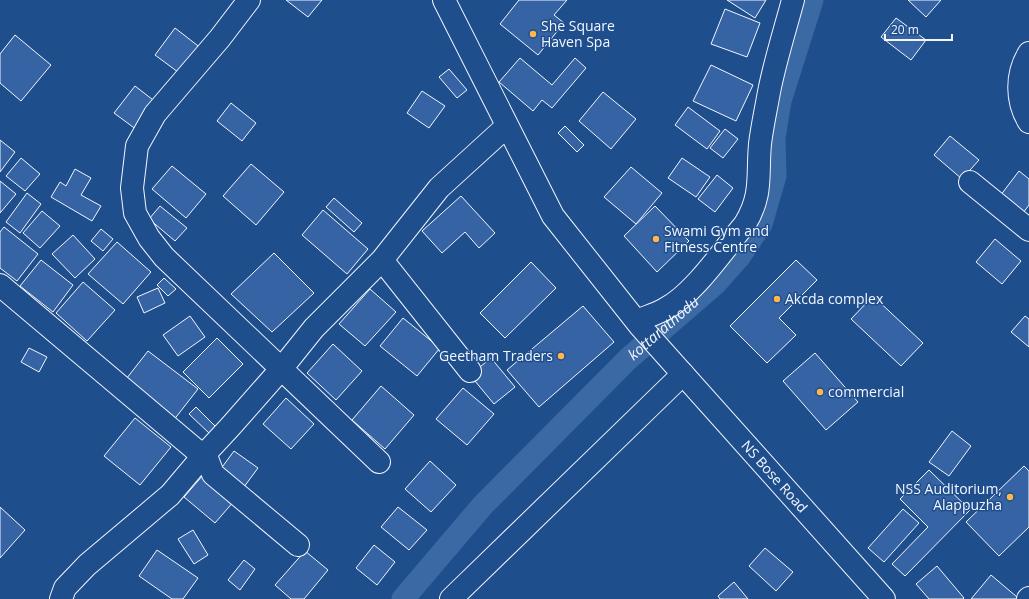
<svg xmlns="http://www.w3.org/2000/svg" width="1029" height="599" font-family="'Open Sans',sans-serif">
  <rect width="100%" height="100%" fill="#1f4e8c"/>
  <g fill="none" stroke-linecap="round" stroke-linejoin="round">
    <path stroke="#3b69a3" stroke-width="23" id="s1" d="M403,599l80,-94 145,-146 88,-76 23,-26 22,-33 14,-48 -1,-38 6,-37 32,-101"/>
  </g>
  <path fill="#3563a3" stroke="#f2f6ff" d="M286,0h36l-14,17z
    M519,0h48l-13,15 10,8 -26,32 -38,-31z
    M727,0h39l-11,18z
    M908,0h33l-15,17z
    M725,9l35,14 -13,34 -36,-13z
    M896,18l30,22 -15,20 -30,-23z
    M175,28l27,21 -20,26 -27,-20z
    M15,35l36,30 -30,36 -21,-18v-29z
    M520,58l32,27 23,-27 11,10 -34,40 -10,-8 -9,11 -34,-29z
    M711,65l42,20 -17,36 -43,-20z
    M449,69l18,21 -10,8 -18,-21z
    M135,86l22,17 -20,27 -23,-17z
    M422,91l23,15 -16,22 -22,-15z
    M603,92l33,27 -25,30 -32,-28z
    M231,103l25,20 -14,18 -25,-20z
    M688,107l32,24 -13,18 -32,-24z
    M565,126l19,19 -7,7 -19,-19z
    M725,129l13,10 -15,19 -13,-10z
    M950,136l29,24 -17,19 -28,-24z
    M0,140l15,12 -15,20z
    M21,158l19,16 -15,17 -19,-15z
    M682,158l28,19 -14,20 -28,-19z
    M251,164l33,28 -28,33 -33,-29z
    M172,166l34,28 -20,24 -34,-29z
    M631,167l31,26 -26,31 -32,-27z
    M75,169l16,9 -10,17 20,11 -9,15 -41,-24 9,-15 6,4z
    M1019,171l10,8v26l-6,8 -23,-17z
    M717,175l16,13 -18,24 -17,-13z
    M0,181l16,13 -16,19z
    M27,193l14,11 -21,29 -14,-11z
    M461,196l34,37 -16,15 -14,-16 -23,21 -20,-22z
    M334,198l28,25 -8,9 -28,-25z
    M160,206l27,22 -12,13 -26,-22z
    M655,206l34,35 -32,31 -33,-36z
    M323,210l45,39 -21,25 -45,-39z
    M42,211l18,15 -20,22 -17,-15z
    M4,227l34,27 -21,27 -17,-13v-36z
    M101,229l12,10 -10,12 -12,-10z
    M73,235l22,24 -20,19 -23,-24z
    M995,239l26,22 -19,23 -26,-22z
    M117,242l34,30 -28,32 -35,-30z
    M274,253l40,40 -42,39 -41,-38z
    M41,260l32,25 -20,27 -33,-26z
    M796,260l21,20 -38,38 17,17 -29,28 -37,-37z
    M531,262l25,26 -51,50 -25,-25z
    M164,278l12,11 -8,7 -11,-11z
    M83,282l32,28 -28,31 -31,-28z
    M158,288l7,15 -21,10 -7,-16z
    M370,289l26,23 -31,34 -26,-22z
    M873,296l50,47 -22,23 -50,-47z
    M583,306l31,36 -75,65 -32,-37z
    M190,316l15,21 -27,19 -15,-21z
    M1025,316l4,3v28l-18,-15z
    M403,318l37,30 -23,28 -37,-30z
    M217,338l26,26 -34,34 -26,-26z
    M333,344l29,27 -26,29 -29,-27z
    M29,348l18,9 -8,15 -18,-10z
    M148,351l50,38 -25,32 -50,-38z
    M815,353l43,49 -32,28 -43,-49z
    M491,358l24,29 -21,17 -24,-29z
    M381,386l33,29 -29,34 -33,-29z
    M463,388l31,26 -27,31 -31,-26z
    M286,398l28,26 -23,25 -28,-25z
    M196,407l20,20 -6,7 -21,-20z
    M135,418l36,29 -31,38 -36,-29z
    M952,431l19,15 -22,30 -20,-14z
    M234,451l24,17 -17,23 -24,-17z
    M430,461l26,24 -25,27 -26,-23z
    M1024,466l5,5v56l-30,29 -33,-34z
    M929,470l41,40 -65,66 -13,-12 36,-37 -28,-28z
    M204,474l31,26 -20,23 -31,-26z
    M0,507l25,23 -25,28z
    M398,507l29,23 -18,20 -28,-23z
    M903,509l16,14 -35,39 -16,-14z
    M193,530l15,25 -14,9 -16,-25z
    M374,545l21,17 -18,23 -21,-17z
    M765,548l28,24 -17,19 -27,-25z
    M157,550l41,28 -15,21h-11l-33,-23z
    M305,551l23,19 -24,29h-13l-16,-14z
    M244,560l11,9 -15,21 -12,-10z
    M937,566l27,32 -1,1h-34l-13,-15z
    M991,575l26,22 -1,2h-45z
    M734,582l14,17h-28l-2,-3z"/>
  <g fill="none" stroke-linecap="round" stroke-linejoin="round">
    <defs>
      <path id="minor" d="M249,0l-29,38 -65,76 -18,32 -5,42 3,25 14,25 15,19 215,205
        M1029,53c-13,21 -13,48 0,69
        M970,182l59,48
        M382,260l88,111
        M0,285l203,171
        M637,321c9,-4 19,-7 28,-12 29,-15 58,-59 80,-85 18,-30 12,-48 15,-80 2,-17 6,-35 9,-52 6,-31 16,-62 24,-92
        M205,453l8,21 85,71
        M61,599l4,-11 22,-23 83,-70 33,-39 27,-29 52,-59 32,-40 68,-68 57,-72 68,-62
        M451,599l232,-225
        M1028,599l1,-1"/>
      <g id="major">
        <path id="s2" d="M444,0l109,216 87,110 244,273"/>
      </g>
    </defs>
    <use href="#minor" stroke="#f2f6ff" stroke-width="24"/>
    <use href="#major" stroke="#f2f6ff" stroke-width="24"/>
    <use href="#minor" stroke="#1f4e8c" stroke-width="22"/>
    <use href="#major" stroke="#1f4e8c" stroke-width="22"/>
  </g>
  <g fill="#ffb74d" stroke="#1f4e8c" stroke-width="1.5">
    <circle cx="533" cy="34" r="4"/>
    <circle cx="656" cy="239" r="4"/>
    <circle cx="777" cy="299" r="4"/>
    <circle cx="561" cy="356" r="4"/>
    <circle cx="820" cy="392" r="4"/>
    <circle cx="1010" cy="497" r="4"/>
  </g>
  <g text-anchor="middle" stroke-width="3" stroke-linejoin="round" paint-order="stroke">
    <g font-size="14" fill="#f2f6ff" stroke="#1f4e8c" text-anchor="start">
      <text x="541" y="31">She Square<tspan x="541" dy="16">Haven Spa</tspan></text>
      <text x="664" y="236">Swami Gym and<tspan x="664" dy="16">Fitness Centre</tspan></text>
      <text x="785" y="304">Akcda complex</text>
      <text x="553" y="361" text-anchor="end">Geetham Traders</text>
      <text x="828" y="397">commercial</text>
      <text x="1002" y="494" text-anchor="end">NSS Auditorium,<tspan x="1002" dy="16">Alappuzha</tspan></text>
    </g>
    <g font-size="14" fill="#f2f6ff" stroke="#1f4e8c">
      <text dy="5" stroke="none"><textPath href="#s2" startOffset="584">NS Bose Road</textPath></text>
    </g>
    <g font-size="15" font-style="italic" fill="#f2f6ff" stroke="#1f4e8c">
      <text dy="5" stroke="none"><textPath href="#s1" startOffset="376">kottarathodu</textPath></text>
    </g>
  </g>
  <path d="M885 34v6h67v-6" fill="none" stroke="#f2f6ff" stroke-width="2"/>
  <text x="891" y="34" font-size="12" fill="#f2f6ff" stroke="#1f4e8c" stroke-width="3" paint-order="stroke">20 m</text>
</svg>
